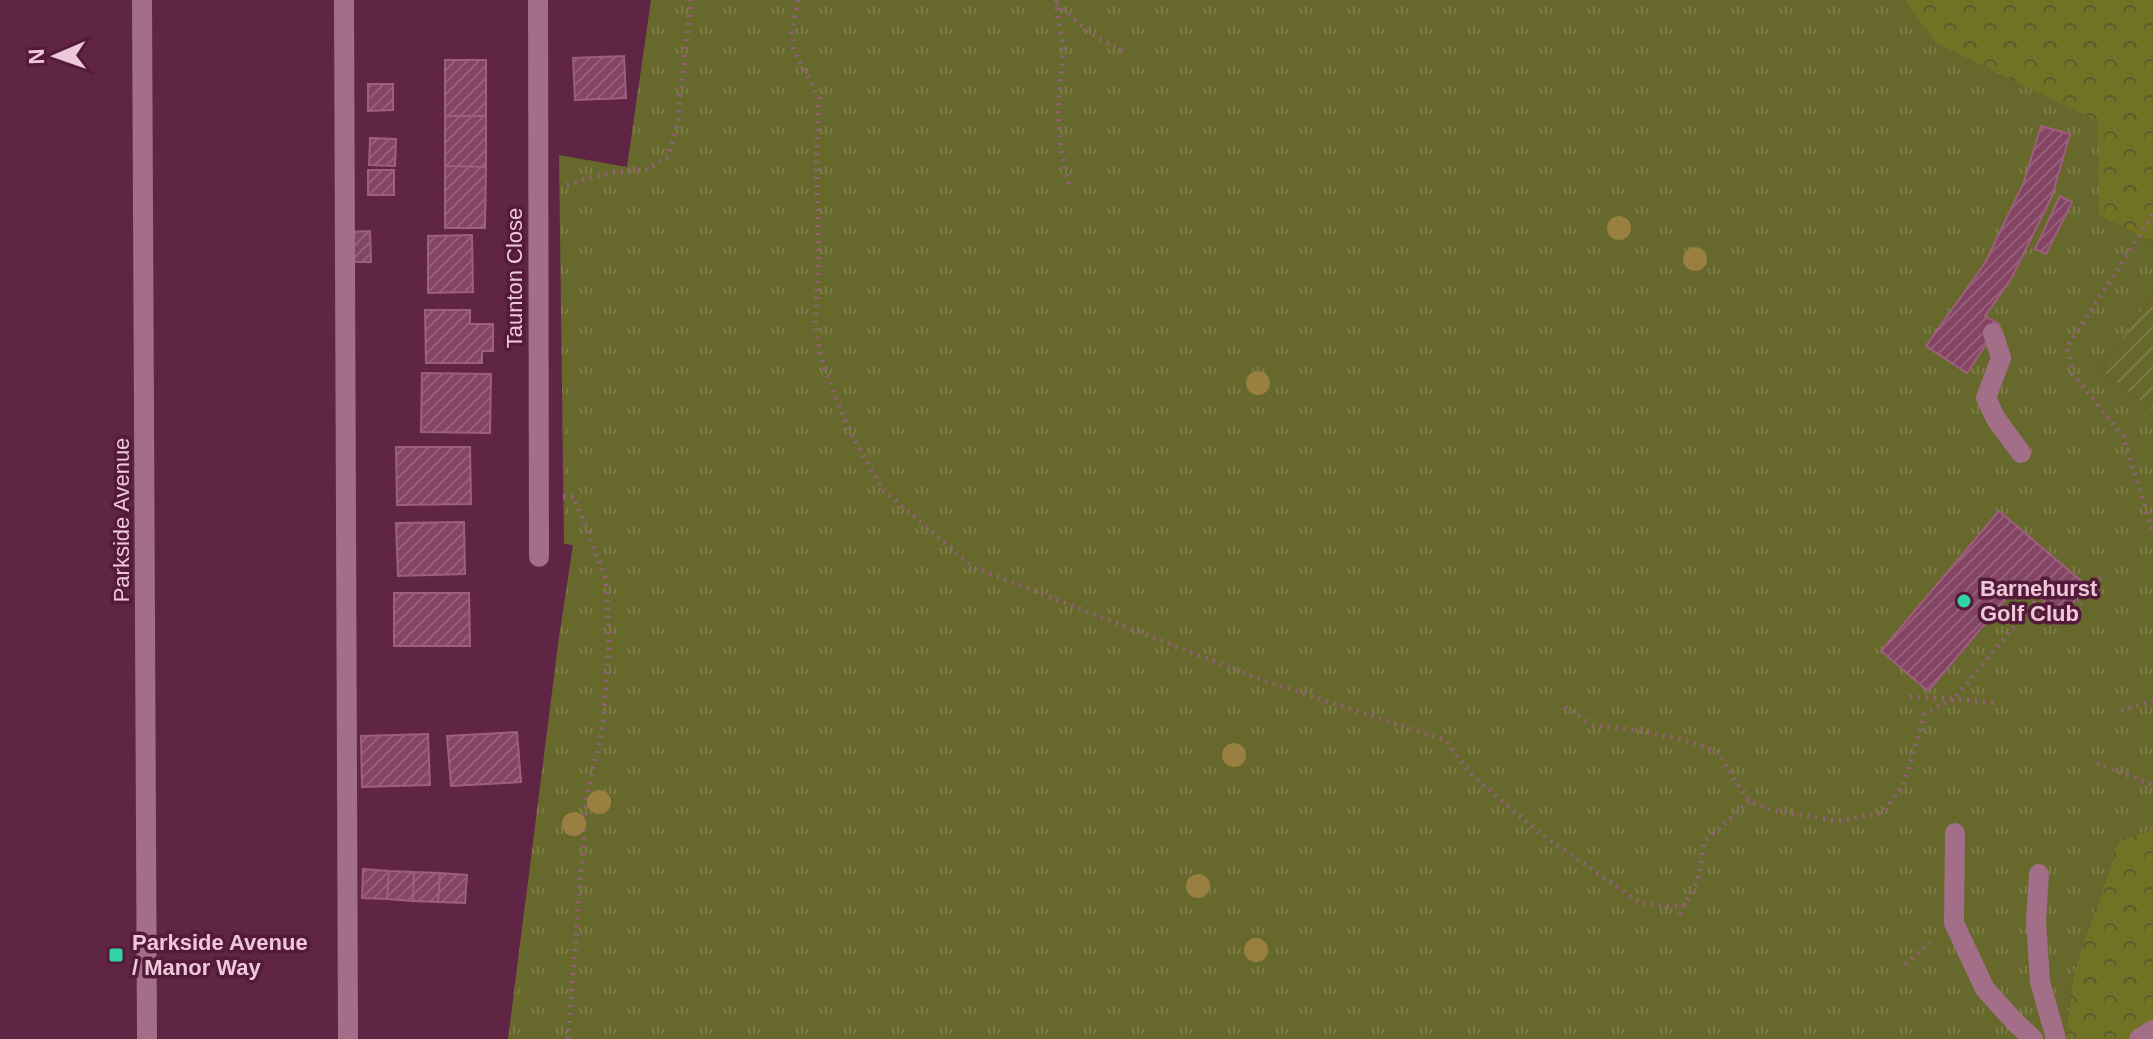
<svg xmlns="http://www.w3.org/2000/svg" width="2153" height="1039" font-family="Helvetica,sans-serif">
  <defs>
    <pattern id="grass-tufts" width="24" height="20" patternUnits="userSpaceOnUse" patternTransform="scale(2)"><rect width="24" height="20" fill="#67682b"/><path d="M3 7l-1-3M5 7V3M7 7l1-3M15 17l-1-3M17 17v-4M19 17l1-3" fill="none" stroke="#7d7c49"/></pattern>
    <pattern id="forest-crowns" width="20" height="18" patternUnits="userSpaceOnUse" patternTransform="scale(2)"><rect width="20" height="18" fill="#717223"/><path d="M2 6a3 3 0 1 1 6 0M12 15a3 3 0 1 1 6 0" fill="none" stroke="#5e5a30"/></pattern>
    <pattern id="garden-furrows" width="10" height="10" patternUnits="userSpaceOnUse" patternTransform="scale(2)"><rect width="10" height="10" fill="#67682b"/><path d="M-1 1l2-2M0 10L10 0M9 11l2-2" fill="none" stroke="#7d7c49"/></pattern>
    <pattern id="building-hatch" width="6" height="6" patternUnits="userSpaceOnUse" patternTransform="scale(2)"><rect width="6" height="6" fill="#844464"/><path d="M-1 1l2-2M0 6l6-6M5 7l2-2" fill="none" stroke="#965e7a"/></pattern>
  </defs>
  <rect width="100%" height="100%" fill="#602544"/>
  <path fill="url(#grass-tufts)" d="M651,0h1502v295l-53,74 53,42v419l-33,9 -46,132 -9,68h-1557l51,-402 14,-92 -9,-1 -5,-389 68,12z"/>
  <path fill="url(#forest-crowns)" d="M1905,0h248v242l-54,-27 -1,-94 -162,-78z
    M2153,830v209h-88l9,-68 46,-132z"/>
  <path fill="url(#garden-furrows)" d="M2153,295v116l-53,-42z"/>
  <path fill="url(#building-hatch)" stroke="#a05e7e" stroke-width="2" d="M624,56l2,42 -51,2 -2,-42z
    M445,60h41v56h-41z
    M368,84h25v26l-25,1z
    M445,116h41v51l-41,-1z
    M2041,126l29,8 -18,62 -41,83 -26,37 14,8 -32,49 -41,-27 59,-83 39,-81z
    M370,138l26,1 -1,27 -26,-1z
    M445,166l41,1 -1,61h-40z
    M368,170h26v25h-26z
    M2060,196l12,6 -26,52 -11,-5z
    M370,231l1,31h-21l-1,-30z
    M472,235l1,57 -45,1v-57z
    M425,310h45v14h23v27h-11v12h-56z
    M422,373l69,1 -1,59 -69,-1z
    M396,447h74l1,57 -74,1z
    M1999,511l88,75 -25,30 -41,-35 -93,110 -47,-40z
    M464,522l1,52 -67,2 -2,-53z
    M394,593h75l1,53h-76z
    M517,732l4,50 -70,4 -4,-50z
    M428,734l2,51 -68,2 -1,-51z
    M363,869l26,2 -2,28 -25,-1z
    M389,871l25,1 -1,29 -26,-2z
    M414,872l26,1 -2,29 -25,-1z
    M440,873l27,2 -2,28 -27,-1z"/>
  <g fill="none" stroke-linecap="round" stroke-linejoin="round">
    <path stroke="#935f79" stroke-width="5" stroke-dasharray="2 6" stroke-linecap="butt" d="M798,0l-6,30 2,21 25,47 -3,64 3,91 -4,73 7,35 26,67 34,61 91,78 292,114 180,59 24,32 68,59 102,71 26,5 20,-3
      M1056,0l7,48 -5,64 3,38 8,35
      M1056,4l35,30 36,20
      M567,185l36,-11 44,-5 21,-12 9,-31 14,-126
      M2153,215l-86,132 6,27 50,62 30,97
      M563,497h17
      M1910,697l44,2 80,-96 27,22 42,-50
      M1565,707l28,18 48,6 51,11 27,11 12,23 19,25 21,9 67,11 45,-8 21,-30 21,-70 29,-14 43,4
      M2121,710l32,-9
      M2097,763l56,22
      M1680,914l18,-34 6,-38 46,-41
      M1905,964l30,-25
      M568,1039l19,-245 15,-61 7,-89 -3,-65 -32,-82"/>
    <path stroke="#a36e87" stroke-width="20" d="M142,0l5,1039
      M344,0l4,1039
      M538,0l1,557
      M1993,333l8,25 -15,40 10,21 25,34
      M1955,833l-1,90 31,66 29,32 19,18
      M2039,874l-3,47 4,61 16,57
      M2139,1039l14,-9"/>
  </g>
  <g fill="#997f40">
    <circle cx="1619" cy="228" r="12"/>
    <circle cx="1695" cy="259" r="12"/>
    <circle cx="1258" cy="383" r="12"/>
    <circle cx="1234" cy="755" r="12"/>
    <circle cx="599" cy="802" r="12"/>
    <circle cx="574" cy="824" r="12"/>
    <circle cx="1198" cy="886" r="12"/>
    <circle cx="1256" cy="950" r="12"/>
  </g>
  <g fill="#31d4a9" stroke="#541a3a" stroke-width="3">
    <circle cx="1964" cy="601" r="8"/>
    <rect x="108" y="947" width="16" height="16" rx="4"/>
  </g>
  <g text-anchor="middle" stroke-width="7" stroke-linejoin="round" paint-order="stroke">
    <g font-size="22" fill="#eec8d9" stroke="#541a3a">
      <text transform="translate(514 278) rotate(-90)" y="8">Taunton Close</text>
      <text transform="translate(121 520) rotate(-90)" y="8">Parkside Avenue</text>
    </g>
    <g font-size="22" font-weight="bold" fill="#eec8d9" stroke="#541a3a" text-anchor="start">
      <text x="1980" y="596">Barnehurst<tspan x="1980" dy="25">Golf Club</tspan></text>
      <text x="132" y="950">Parkside Avenue<tspan x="132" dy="25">/ Manor Way</tspan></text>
    </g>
  </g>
  <g transform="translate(56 56) rotate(268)" stroke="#541a3a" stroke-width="6" paint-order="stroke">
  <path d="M0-6L14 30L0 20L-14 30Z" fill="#eec8d9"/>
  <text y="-12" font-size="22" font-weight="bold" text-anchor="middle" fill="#eec8d9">N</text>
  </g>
</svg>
